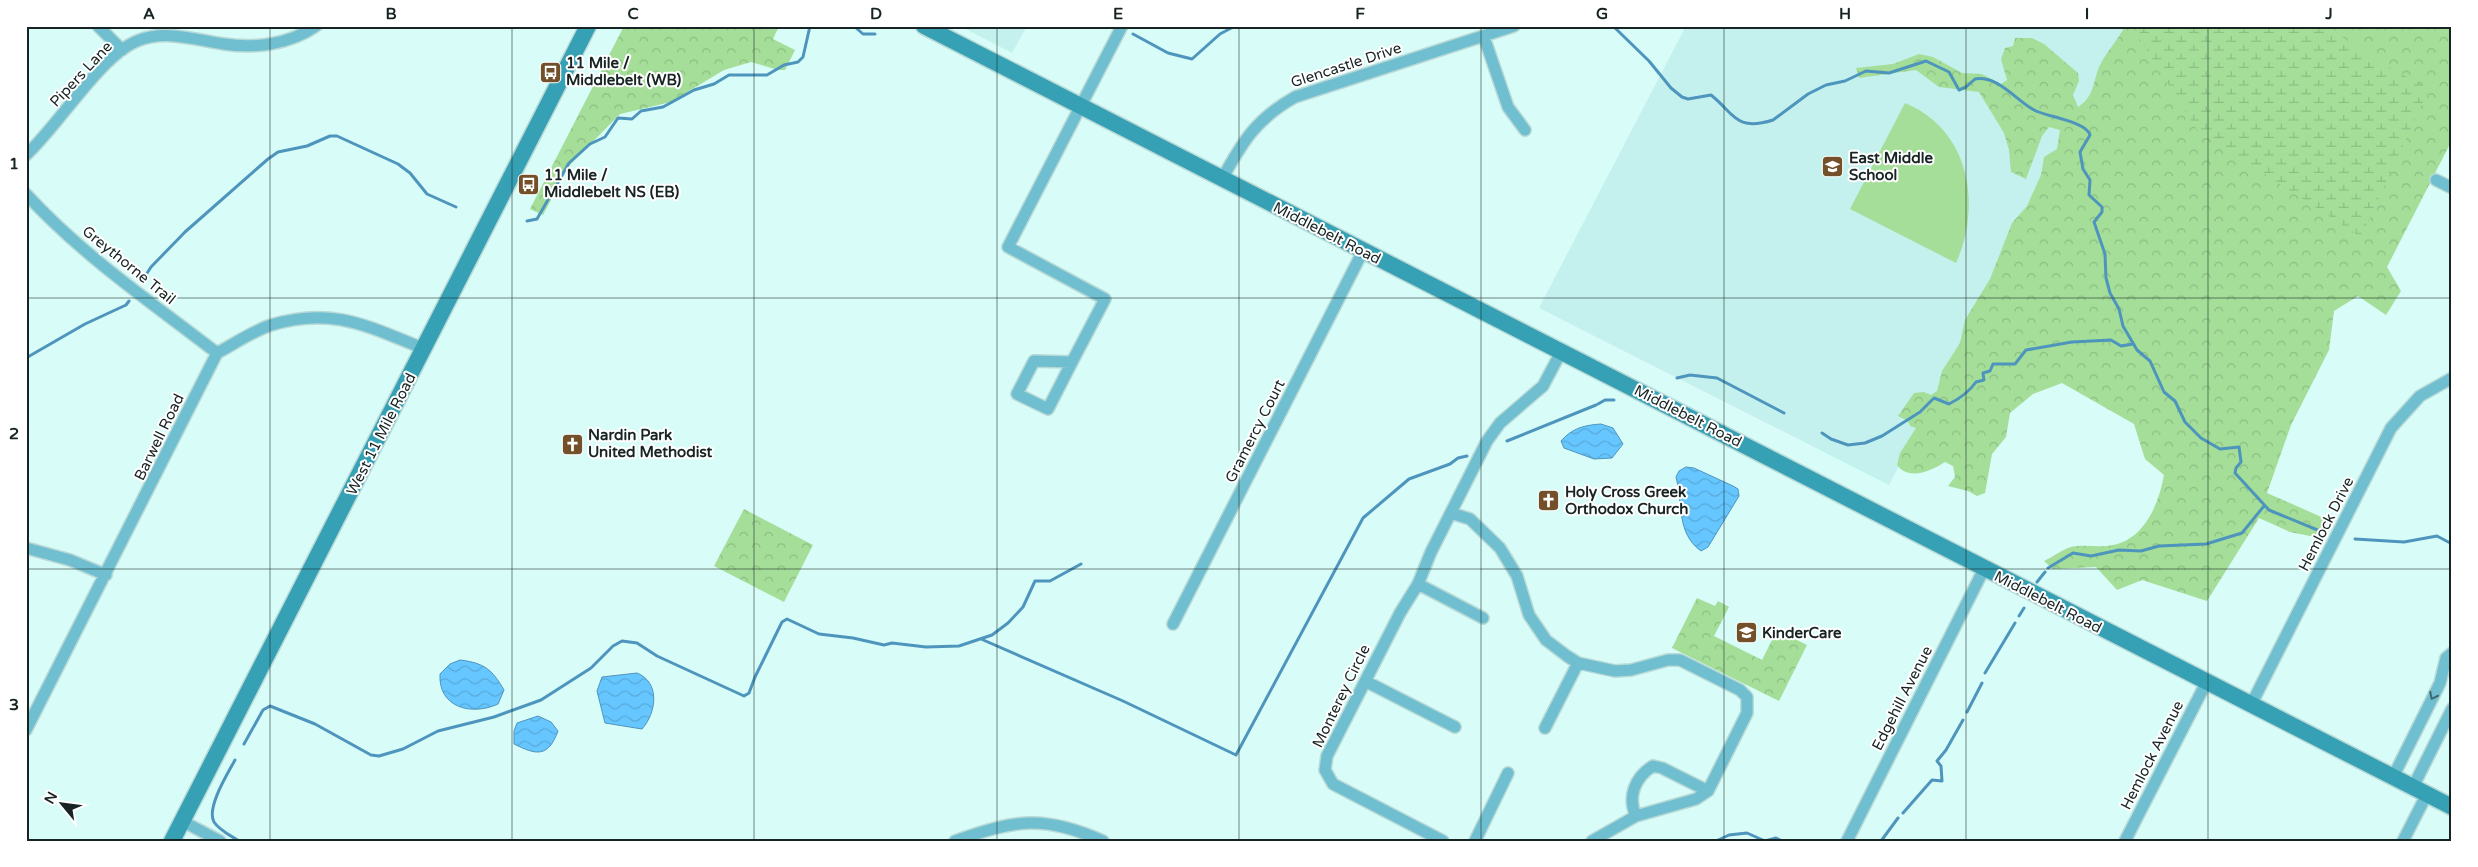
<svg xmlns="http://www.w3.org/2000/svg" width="2478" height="867" font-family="'Varela Round',sans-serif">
  <defs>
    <pattern id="forest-crowns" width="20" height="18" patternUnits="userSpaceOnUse" patternTransform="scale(1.25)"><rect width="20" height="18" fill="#a4de98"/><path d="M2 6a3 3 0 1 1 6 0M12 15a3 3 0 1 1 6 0" fill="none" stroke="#8cbe83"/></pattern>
    <pattern id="wetland-marsh" width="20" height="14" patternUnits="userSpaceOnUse" patternTransform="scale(1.25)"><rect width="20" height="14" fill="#a4de98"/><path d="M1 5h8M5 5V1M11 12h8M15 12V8" fill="none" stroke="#8cbe83"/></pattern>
    <pattern id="water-waves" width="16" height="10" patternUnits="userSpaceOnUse" patternTransform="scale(1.25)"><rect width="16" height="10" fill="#66c6ff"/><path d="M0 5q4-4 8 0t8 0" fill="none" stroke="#58aada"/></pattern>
  </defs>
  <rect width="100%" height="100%" fill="#d8fcf8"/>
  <path fill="#c4f1ed" d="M960,26h67l-15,27z
    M1686,26h441l-238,459 -350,-177z"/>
  <path fill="url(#forest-crowns)" d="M624,26h155l-6,13 22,11 -10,20h-7l-27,-8 -27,8 -53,32 -51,12 -52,53 -25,48 -13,-6z
    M2125,26h327v114l-65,127 14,24 -15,24 -28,-19 -24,15 -5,39 -38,75 -24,68 59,26 -11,18 -25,-5 -31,-14 -52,83 -65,-21 -25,10 -21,-23 -43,2 -9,-8c9,-4 19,-12 27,-14 14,-3 29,1 42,-2 32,-6 46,-42 51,-70l-19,-16 -11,-35 -72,-41 -29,11 -23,19 -4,24 -14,17 -7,39 -8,3 -9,-5 -20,-5 7,-9 -2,-11 -8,-4c-14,9 -36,19 -48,3l3,-12 16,-25 -6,-2 -2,-5 -10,-5 16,-23 10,-1 7,3 6,-4 5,-20 18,-28 5,-23 25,-41 22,-56 15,-17 14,-31 3,-18 13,-8 3,-19 -11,-3 -7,9 -16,43 -15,-7 -2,-22 -5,-17 -25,-41 -40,-5 -23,-17 -57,8 -3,-10 37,-4 26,-10 14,3 29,16 20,1 19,10 6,-4 -6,-21 4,-11 8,-2 2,-8h17l12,6 34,29 1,8 -6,14 5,12c16,-10 15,-25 21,-40 7,-15 19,-27 26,-41z
    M744,509l69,36 -29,57 -70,-36z
    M1697,598l18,8 3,-5 11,6 -15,29 48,24 15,-30 30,15 -28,56 -107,-53z"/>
  <path fill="url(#wetland-marsh)" d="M2143,26h184l42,30 60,33 -68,148 -164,-107 -59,-94z"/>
  <path fill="#a4de98" d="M1905,103c65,27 77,102 51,160l-106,-54z"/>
  <path fill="url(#water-waves)" stroke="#4e95bd" d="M1601,424l12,4 10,16 -11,14 -18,1 -30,-11 -3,-7c11,-13 24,-16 40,-17z
    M1686,467l8,1 39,18 5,3 1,7 -31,51 -7,4c-25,-18 -18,-48 -25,-74l3,-6z
    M460,660c24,3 32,9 44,30l-6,14c-26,12 -60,4 -58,-30l10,-10z
    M637,673c23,9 20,39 5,56l-37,-6 -8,-32 5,-14z
    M538,716l13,6 7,9c-10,27 -22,24 -44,13v-13l3,-8z"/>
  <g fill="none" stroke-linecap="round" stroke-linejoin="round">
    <path stroke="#4e95bd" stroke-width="3" d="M854,26l9,8h12
      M1613,26l36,35 22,27 11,9 6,2 23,-4c23,18 24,37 62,25l35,-26 18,-9 19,-4 21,-10 23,2 37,-12 23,11 10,18 7,-3 9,-8c24,-4 42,23 61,32 13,6 51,11 54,24l-10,17 3,17 7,11 -1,15 13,12v5l-8,10 11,32 1,24 4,15 9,16 4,17 14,24 13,11 14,31 11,9 10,21 16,16 19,11 19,-2 2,15 -5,6 -1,5 34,37 51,21
      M1133,34l35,19 24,6 28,-25 15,-8
      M527,221l10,-2 32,-56 21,-19 15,-7 13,-19 14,1 9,-8 22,-4 31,-17 20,-6 15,-9h38l17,-10 14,-3 5,-5 7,-31
      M142,281l9,-14 34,-35 83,-73 10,-7 29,-6 23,-10h7l61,28 12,9 17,21 29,13
      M26,358l59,-34 41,-19 3,-4
      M1677,378l13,-3 27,3 67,35
      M1598,404l7,-4h9
      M1822,433l9,6 17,6 17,-2 17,-7 38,-24 14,-14 15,6c12,-6 20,-12 27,-22l8,-2 -1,-7 7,-2 3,-7h22l11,-14 46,-8 39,-2 10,6 12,-2
      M1507,441l89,-36
      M2355,539l49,3 33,-6 15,8
      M2048,568l25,-15 18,3 28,-6 22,1 18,-5 47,-2 36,-11 22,-27
      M2037,582l8,-10
      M2019,616l5,-8
      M981,639l142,62 113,54 127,-237 46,-39 41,-15 8,-6 9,-2
      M1985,673l30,-50
      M1967,712l15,-29
      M244,744l19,-34 7,-4 45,18 56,31 8,1 24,-7 35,-18 56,-14 47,-17 50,-32 22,-22 9,-5 15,2 20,13 87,40 5,-3 6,-16 27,-55 5,-3 32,15 34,4 31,7 8,-2 34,4 33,-1 33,-11 16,-12 15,-16 12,-26h15l31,-17
      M235,760c-7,13 -29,48 -21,62 5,8 17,14 25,19
      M1903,813l29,-33 10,1 -1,-15 -4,-5 9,-11 17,-30
      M1716,841l13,-6 18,-2 18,8 11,-3 6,3
      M1881,841l17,-23"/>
    <defs>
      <path id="street" d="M98,26l24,24
        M1484,37l24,70 17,23
        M26,155c32,-29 74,-99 111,-114 29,-12 58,-1 87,3 31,5 66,0 92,-18
        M1222,179c21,-38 34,-60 73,-82l219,-71
        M2436,180l16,8
        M26,194c56,61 126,109 191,159
        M1072,362l-24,47 -31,-15 17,-33 38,1 33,-63 -97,-52 114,-221
        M1451,513l19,6 30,29 17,28 12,39 17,25 21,16 11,7 37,8 16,-1 37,-10h12l60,30 7,7v16l-39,78 -12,8 -60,17 -44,25
        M26,548l44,12 36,15
        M1418,584l65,34
        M1173,624l190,-373
        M1365,681l90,46
        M2251,705l140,-277 29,-32 32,-18
        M1545,728l33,-65
        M26,730l191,-377c17,-9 36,-22 54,-28 62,-19 98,2 154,24
        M2393,777l47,-94 6,-25 6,-5
        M2413,787l39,-78
        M1636,816c-9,-19 -1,-39 17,-50l9,2 46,23
        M182,821l38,20
        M955,841c60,-21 88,-27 148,0
        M1443,841l-110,-57 -8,-14 2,-14 73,-143 18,-29 13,-32 56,-111 13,-18 43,-37 18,-34
        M1475,841l33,-68
        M1847,841l137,-272
        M2125,841l81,-158
        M2403,841l24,-47"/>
      <path id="secondary" d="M924,26l1528,781
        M172,841l416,-815"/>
    </defs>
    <use href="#street" stroke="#b9d9d6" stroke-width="14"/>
    <use href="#secondary" stroke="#b9d9d6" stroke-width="19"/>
    <use href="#street" stroke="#6fbfd0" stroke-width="11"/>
    <use href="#secondary" stroke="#36a0b5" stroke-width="16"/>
  </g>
  <defs><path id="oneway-chevron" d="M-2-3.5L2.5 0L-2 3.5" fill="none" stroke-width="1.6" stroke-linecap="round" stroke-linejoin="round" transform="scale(1.25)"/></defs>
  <use stroke="#3f6a71" href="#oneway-chevron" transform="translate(2433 696) rotate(117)"/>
  <path fill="none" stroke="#172423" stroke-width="1" stroke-opacity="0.55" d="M270,26v815M512,26v815M754,26v815M997,26v815M1239,26v815M1481,26v815M1724,26v815M1966,26v815M2208,26v815M26,298h2426M26,569h2426"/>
  <defs>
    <symbol id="bus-square" viewBox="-11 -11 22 22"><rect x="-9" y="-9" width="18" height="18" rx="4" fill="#735029" stroke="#fff"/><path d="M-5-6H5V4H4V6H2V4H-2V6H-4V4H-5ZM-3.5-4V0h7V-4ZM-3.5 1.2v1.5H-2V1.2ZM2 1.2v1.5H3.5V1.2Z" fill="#fff"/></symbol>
    <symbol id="school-square" viewBox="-11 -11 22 22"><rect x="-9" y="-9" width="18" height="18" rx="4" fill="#735029" stroke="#fff"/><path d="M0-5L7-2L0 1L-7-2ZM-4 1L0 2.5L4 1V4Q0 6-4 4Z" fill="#fff"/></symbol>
    <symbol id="church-square" viewBox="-11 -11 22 22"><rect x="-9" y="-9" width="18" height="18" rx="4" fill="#735029" stroke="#fff"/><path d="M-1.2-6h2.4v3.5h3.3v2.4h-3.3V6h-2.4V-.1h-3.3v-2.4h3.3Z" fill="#fff"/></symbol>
  </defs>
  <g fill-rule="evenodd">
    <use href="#bus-square" x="538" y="60" width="25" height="25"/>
    <use href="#school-square" x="1820" y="154" width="25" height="25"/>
    <use href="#bus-square" x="516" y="172" width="25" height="25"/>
    <use href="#church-square" x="560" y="432" width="25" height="25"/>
    <use href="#church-square" x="1536" y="488" width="25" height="25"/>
    <use href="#school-square" x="1734" y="620" width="25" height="25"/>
  </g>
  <g text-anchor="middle" stroke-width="4" stroke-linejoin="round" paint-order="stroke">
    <g font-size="15" font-weight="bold" fill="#172423" stroke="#fff" text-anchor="start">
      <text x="566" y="68">11 Mile /<tspan x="566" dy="17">Middlebelt (WB)</tspan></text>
      <text x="1849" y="163">East Middle<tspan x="1849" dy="17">School</tspan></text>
      <text x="544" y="180">11 Mile /<tspan x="544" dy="17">Middlebelt NS (EB)</tspan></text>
      <text x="588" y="440">Nardin Park<tspan x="588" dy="17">United Methodist</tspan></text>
      <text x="1565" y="497">Holy Cross Greek<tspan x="1565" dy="17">Orthodox Church</tspan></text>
      <text x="1762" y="638">KinderCare</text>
    </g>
    <g font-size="15" fill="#172423" stroke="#fff">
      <text transform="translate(1346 65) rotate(-18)" y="5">Glencastle Drive</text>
      <text transform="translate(81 74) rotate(-47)" y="5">Pipers Lane</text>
      <text transform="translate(1327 233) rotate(27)" y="5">Middlebelt Road</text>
      <text transform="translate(129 265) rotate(39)" y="5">Greythorne Trail</text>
      <text transform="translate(1688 416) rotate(27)" y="5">Middlebelt Road</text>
      <text transform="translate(1255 431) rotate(-63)" y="5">Gramercy Court</text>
      <text transform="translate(381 434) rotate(-63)" y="5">West 11 Mile Road</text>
      <text transform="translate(159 437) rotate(-64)" y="5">Barwell Road</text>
      <text transform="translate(2326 524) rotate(-63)" y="5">Hemlock Drive</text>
      <text transform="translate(2048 602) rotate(27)" y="5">Middlebelt Road</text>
      <text transform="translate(1341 696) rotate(-64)" y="5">Monterey Circle</text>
      <text transform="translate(1902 698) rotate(-63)" y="5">Edgehill Avenue</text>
      <text transform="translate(2152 755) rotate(-63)" y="5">Hemlock Avenue</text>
    </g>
  </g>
  <rect width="2478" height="867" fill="none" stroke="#ffffff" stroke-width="55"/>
  <g transform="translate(62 804) rotate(299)" stroke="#ffffff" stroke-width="4" paint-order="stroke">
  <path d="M0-4L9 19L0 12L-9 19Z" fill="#172423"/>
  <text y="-8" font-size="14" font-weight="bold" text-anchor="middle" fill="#172423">N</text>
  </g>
  <rect x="28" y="28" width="2422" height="812" fill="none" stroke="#172423" stroke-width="2"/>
  <g font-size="16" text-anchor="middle" font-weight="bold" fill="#172423">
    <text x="149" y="19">A</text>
    <text x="391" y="19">B</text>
    <text x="633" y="19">C</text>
    <text x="876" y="19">D</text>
    <text x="1118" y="19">E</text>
    <text x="1360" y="19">F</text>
    <text x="1602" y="19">G</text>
    <text x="1845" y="19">H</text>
    <text x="2087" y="19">I</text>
    <text x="2329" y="19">J</text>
    <text x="14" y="169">1</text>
    <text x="14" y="439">2</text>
    <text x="14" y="710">3</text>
  </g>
</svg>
